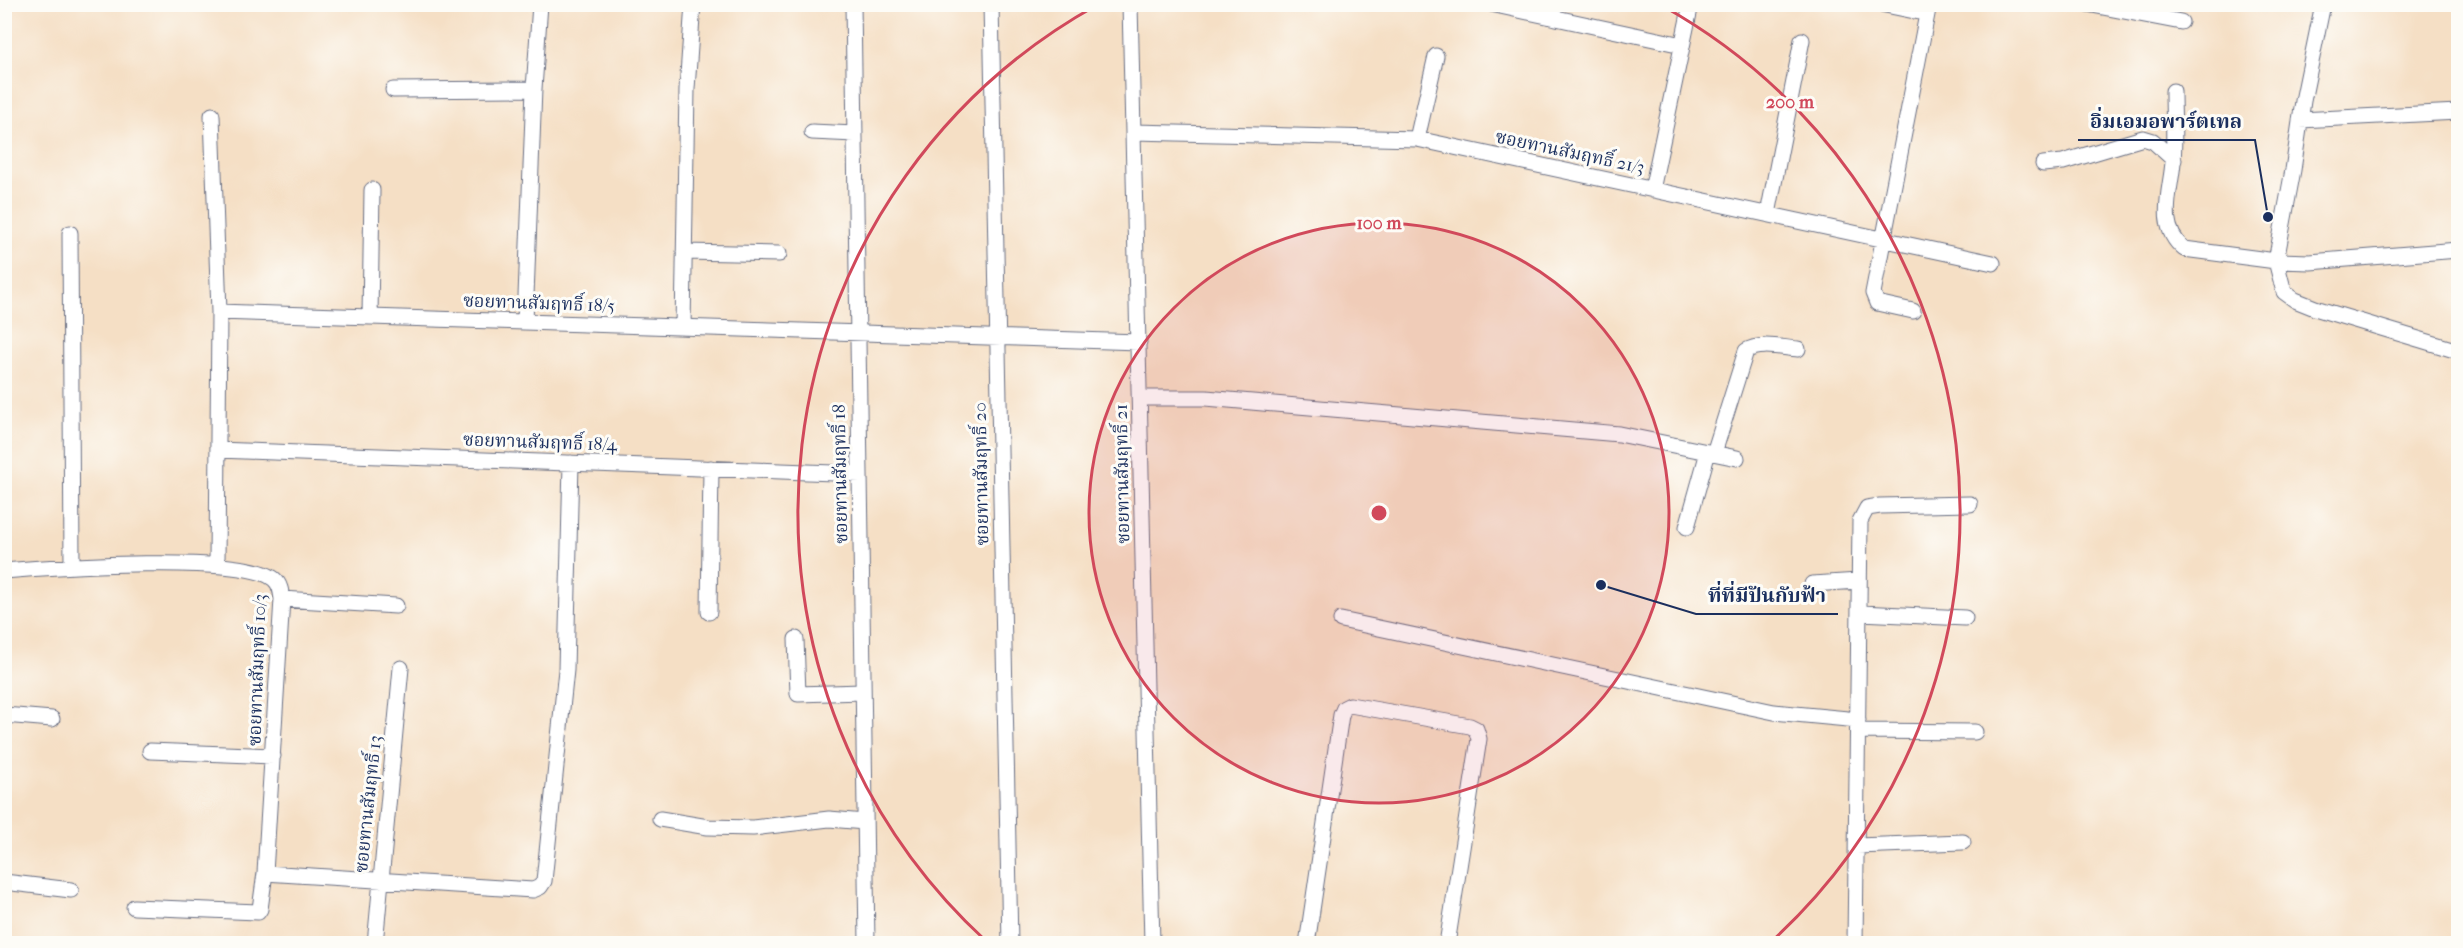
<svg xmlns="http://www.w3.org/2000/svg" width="2463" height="948" font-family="'IM FELL French Canon','Noto Serif Thai',serif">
  <rect width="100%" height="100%" fill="#fdfcf7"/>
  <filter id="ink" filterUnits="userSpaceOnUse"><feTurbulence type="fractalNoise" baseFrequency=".0167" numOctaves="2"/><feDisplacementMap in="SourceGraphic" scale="12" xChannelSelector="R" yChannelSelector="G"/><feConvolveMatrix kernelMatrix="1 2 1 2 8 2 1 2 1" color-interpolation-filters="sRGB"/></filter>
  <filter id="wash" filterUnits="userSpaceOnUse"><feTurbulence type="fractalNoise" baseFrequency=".008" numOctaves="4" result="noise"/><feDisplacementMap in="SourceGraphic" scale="24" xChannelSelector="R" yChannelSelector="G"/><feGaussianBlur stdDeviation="1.35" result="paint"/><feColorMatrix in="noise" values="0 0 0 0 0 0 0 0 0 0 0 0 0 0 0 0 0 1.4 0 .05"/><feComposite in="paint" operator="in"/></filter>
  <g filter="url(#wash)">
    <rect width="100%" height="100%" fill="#f5dfc5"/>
  </g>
  <g filter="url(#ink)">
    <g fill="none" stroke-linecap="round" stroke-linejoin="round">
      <defs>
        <path id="lane" d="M1874,6l53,11
          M2035,944v-1"/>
        <path id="street" d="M853,4l14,940
          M991,4l19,940
          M1130,4l22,940
          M1491,4l191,41
          M2087,4l94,18
          M2323,4l-20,97 -10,69 -17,91 8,31 11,8 20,8 143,43
          M393,90l141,-1
          M2173,91c0,24 2,47 0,71 -2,29 -17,64 11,87l92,12 34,1 148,-12
          M212,115l7,197 -2,252
          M2300,120l158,-8
          M812,132l43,2
          M1134,132l283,7 576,124
          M1417,139l19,-83
          M2043,164l20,-2 80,-24 10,3 21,19
          M1652,190l39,-186
          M1768,214l34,-174
          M70,233l2,332
          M684,252l95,2
          M1913,311l-36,-8 -4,-10 56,-289
          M219,312l920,30
          M370,317l2,-127
          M525,322l9,-233 6,-85
          M683,327l4,-238 6,-85
          M1140,398h66l413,36 118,24
          M218,450l642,24
          M1714,453l32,-102c13,-9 37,-3 52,-2
          M1687,527l21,-75
          M4,571c46,-4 240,-18 270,8 6,5 7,12 8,20l-17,274 -5,36 -2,3 -124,-5
          M1812,584l47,-3
          M282,599l114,7
          M709,612l2,-144
          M1861,613l104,5
          M1341,620l433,92 84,8
          M796,639l2,55 64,-2
          M4,715l48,4
          M1858,731l117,1
          M150,751l123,5
          M660,819l48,8 45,1 76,-9 36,3
          M1857,846l106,-4
          M265,873l268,17 7,-3 4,-6 22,-211 5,-207
          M4,882l67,8
          M375,944l26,-276
          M1307,944l34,-229 3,-7 6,-3 120,21 6,3 3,10 -32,205
          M1855,944l5,-423 7,-13 13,-2 90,-2"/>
      </defs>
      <use href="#lane" stroke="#676d82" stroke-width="10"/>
      <use href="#street" stroke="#676d82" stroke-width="17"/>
      <use href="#lane" stroke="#fff" stroke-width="8"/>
      <use href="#street" stroke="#fff" stroke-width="15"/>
    </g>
  </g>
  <circle cx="1379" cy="513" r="290" fill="#d1495b" fill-opacity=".12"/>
  <g fill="none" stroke="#d1495b" stroke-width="3">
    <circle cx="1379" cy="513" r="290"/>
    <path d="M986 941A581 581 0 0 1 1097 5M1661 5A581 581 0 0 1 1772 941"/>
  </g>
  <g text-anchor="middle" stroke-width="6" stroke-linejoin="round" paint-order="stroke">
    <g font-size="18" fill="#1b2f5e" stroke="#fdfcf7">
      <text transform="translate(1570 152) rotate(12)" y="6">ซอยทานสัมฤทธิ์ 21/3</text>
      <text transform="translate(539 303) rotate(2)" y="6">ซอยทานสัมฤทธิ์ 18/5</text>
      <text transform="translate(540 442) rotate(2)" y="6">ซอยทานสัมฤทธิ์ 18/4</text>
      <text transform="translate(840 474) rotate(-91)" y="6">ซอยทานสัมฤทธิ์ 18</text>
      <text transform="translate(981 474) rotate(-91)" y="6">ซอยทานสัมฤทธิ์ 20</text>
      <text transform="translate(1122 474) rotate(-91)" y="6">ซอยทานสัมฤทธิ์ 21</text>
      <text transform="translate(257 670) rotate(-88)" y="6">ซอยทานสัมฤทธิ์ 10/3</text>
      <text transform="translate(368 804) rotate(-84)" y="6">ซอยทานสัมฤทธิ์ 13</text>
    </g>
  </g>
  <circle cx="1379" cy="513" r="9" fill="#d1495b" stroke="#fdfcf7" stroke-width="3"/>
  <g font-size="18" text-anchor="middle" font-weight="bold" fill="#d1495b" stroke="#fdfcf7" stroke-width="6" stroke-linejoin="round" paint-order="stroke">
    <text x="1790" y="108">200 m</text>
    <text x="1379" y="229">100 m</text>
  </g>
  <path fill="none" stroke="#1b2f5e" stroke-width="2" d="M2268 217L2255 140H2078M1601 585L1696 614H1838"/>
  <g fill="#1b2f5e" stroke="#fdfcf7" stroke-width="2">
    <circle cx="2268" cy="217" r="6"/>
    <circle cx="1601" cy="585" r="6"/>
  </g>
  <g font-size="20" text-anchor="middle" font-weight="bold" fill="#1b2f5e" stroke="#fdfcf7" stroke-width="6" stroke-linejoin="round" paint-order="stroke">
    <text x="2166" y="128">อิ่มเอมอพาร์ตเทล</text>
    <text x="1767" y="602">ที่ที่มีปันกับฟ้า</text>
  </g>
  <rect width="2463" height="948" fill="none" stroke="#fdfcf7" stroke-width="24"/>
</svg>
